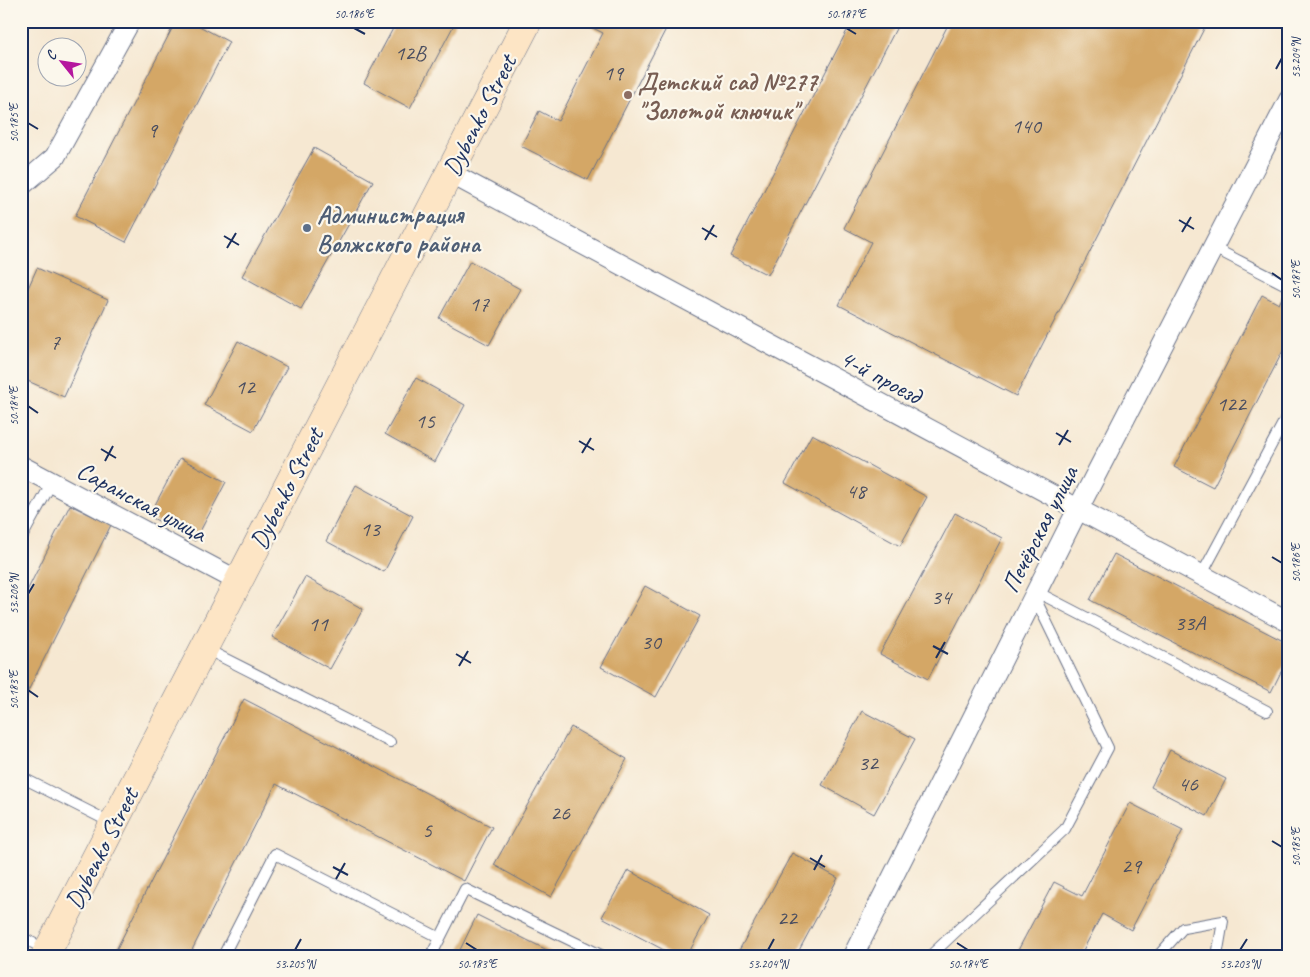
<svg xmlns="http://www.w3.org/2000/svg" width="1310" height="977" font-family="Caveat,sans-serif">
  <rect width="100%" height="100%" fill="#fbf7ec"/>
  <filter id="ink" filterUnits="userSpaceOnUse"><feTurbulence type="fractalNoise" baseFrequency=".02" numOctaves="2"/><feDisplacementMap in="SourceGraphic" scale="10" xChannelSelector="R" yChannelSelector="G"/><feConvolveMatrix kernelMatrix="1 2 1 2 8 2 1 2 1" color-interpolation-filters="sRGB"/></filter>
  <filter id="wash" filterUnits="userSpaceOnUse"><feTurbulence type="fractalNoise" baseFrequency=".0096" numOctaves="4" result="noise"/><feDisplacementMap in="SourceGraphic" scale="20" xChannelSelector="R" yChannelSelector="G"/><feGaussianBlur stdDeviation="1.12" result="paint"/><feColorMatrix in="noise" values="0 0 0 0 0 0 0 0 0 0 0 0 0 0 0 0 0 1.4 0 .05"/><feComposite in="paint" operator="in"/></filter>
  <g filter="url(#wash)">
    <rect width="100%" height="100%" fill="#f6e8d2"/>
    <g id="blocks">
      <path fill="#d4a766" d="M176,21h14l39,21 -103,200 -51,-26z
        M397,21h59l-46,87 -46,-25z
        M586,21h74l8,4 -80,155 -67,-34 18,-35 19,10 45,-88 -18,-9z
        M852,21h48l-132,254 -38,-19z
        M950,21h258l-192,375 -177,-91 32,-63 -27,-14z
        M314,148l59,33 -72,128 -59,-33z
        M470,261l50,28 -31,56 -50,-27z
        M37,268l71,32 -44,97 -43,-19v-74z
        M1289,284v55l-76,148 -39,-20 88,-172 17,9z
        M238,341l49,26 -34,64 -49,-26z
        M416,378l49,27 -30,57 -50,-28z
        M812,434l115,63 -27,49 -115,-63z
        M180,458l46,24 -31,59 -46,-25z
        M356,485l57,31 -29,56 -58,-31z
        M70,505l41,20 -90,180v-102z
        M955,513l47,25 -74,141 -48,-25z
        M1114,554l175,90v12l-18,36 -181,-92z
        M305,577l58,32 -33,60 -58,-32z
        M645,586l55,30 -44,81 -55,-30z
        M244,699l248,128 -28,54 -188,-97 -87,172h-76z
        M862,711l53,28 -41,75 -52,-29z
        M571,727l56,32 -76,138 -57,-32z
        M1170,750l56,29 -19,37 -56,-29z
        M1130,803l53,27 -52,100 -29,-16 -22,42h-65l39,-74 28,14z
        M792,853l46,25 -42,78h-60z
        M628,870l81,45 -22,41h-12l-73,-39z
        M477,915l82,41h-102z"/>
    </g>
  </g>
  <g filter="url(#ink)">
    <use href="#blocks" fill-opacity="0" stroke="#687087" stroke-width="1"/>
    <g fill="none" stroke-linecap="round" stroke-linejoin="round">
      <defs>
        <path id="service" d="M1212,247l76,39
          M21,539l31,-57
          M1201,576l88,-164
          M1037,592l230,119
          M206,649l184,93
          M21,777l91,46
          M21,937l26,13
          M223,956l52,-102 165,84
          M431,956l34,-67 138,67
          M930,956l135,-127 43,-81 -74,-152
          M1158,956l25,-28 40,-7 -6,35"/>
        <path id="minor" d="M450,173l839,449
          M21,186l34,-29 75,-136
          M21,466l217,115
          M853,956l224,-445 212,-411"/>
        <path id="secondary" d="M45,956l483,-935"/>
      </defs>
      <use href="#service" stroke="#687087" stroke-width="12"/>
      <use href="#minor" stroke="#687087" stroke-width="22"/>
      <use href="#secondary" stroke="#687087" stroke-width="29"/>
      <use href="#service" stroke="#fff" stroke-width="10"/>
      <use href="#minor" stroke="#fff" stroke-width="20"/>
      <use href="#secondary" stroke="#fde5c5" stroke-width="28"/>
    </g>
  </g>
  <path fill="none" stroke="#1b2f5e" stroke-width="2" d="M354,28l11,6M846,28l10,6M1276,69l6,-11M28,123l10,6M1179,220l15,9M702,228l15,9M1182,232l9,-15M224,236l15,9M705,240l9,-15M227,248l9,-15M1272,273l10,7M28,406l10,7M1056,433l15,9M579,441l15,9M1059,445l9,-15M101,449l15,9M582,453l9,-15M105,461l8,-15M1272,557l10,6M28,594l6,-10M933,646l15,8M456,654l15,9M936,658l9,-16M459,666l9,-15M28,690l10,7M1272,841l10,6M810,858l15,9M333,867l15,8M814,870l8,-15M336,879l9,-16M466,943l11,7M957,943l11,7M295,950l6,-11M768,950l6,-11M1240,950l7,-11"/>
  <circle fill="#8d6e63" stroke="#fbf7ec" stroke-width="2" cx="628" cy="95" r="5"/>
  <circle fill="#5c6f8a" stroke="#fbf7ec" stroke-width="2" cx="307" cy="228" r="5"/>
  <g text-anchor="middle" stroke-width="4.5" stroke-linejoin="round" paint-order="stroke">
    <g font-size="22" fill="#494d60">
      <text x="410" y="60">12В</text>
      <text x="613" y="80">19</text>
      <text x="1026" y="133">140</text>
      <text x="152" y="137">9</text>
      <text x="479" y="311">17</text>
      <text x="55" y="349">7</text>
      <text x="245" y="394">12</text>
      <text x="1231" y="411">122</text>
      <text x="425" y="428">15</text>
      <text x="856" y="498">48</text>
      <text x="370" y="536">13</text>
      <text x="941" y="604">34</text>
      <text x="1190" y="630">33А</text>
      <text x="318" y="631">11</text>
      <text x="651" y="649">30</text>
      <text x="868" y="770">32</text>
      <text x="1188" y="791">46</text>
      <text x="560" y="820">26</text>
      <text x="427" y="837">5</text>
      <text x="1131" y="873">29</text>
      <text x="787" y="925">22</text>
    </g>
    <g font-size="25" font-weight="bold" fill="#785e54" stroke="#fbf7ec" text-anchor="start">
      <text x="638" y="90">Детский сад №277<tspan x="638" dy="29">"Золотой ключик"</tspan></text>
    </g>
    <g font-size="25" fill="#1b2f5e" stroke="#fbf7ec">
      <text transform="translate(479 115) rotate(-63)" y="9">Dybenko Street</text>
      <text transform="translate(881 376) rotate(28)" y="9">4-й проезд</text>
      <text transform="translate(286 488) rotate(-63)" y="9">Dybenko Street</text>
      <text transform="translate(142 501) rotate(28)" y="9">Саранская улица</text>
      <text transform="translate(1039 529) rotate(-63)" y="9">Печёрская улица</text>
      <text transform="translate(101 848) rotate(-63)" y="9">Dybenko Street</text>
    </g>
    <g font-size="25" font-weight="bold" fill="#4e5e75" stroke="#fbf7ec" text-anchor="start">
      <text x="317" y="223">Администрация<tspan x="317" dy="29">Волжского района</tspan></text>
    </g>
  </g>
  <rect width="1310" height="977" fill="none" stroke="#fbf7ec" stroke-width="55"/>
  <g transform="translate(62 62) rotate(300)"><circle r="24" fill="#fbf7ec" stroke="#a1a7b3"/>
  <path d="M0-4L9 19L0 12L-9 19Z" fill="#b5179e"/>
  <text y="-8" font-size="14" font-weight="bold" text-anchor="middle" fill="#1b2f5e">С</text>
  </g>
  <rect x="28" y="28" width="1254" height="922" fill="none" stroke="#1b2f5e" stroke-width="2"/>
  <g font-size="12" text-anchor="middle" fill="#1b2f5e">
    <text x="354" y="18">50.186°E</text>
    <text x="846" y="18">50.187°E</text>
    <text transform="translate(1296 58) rotate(-90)" y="4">53.204°N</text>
    <text transform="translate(14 123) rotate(-90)" y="4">50.185°E</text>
    <text transform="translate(1296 280) rotate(-90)" y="4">50.187°E</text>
    <text transform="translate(14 406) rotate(-90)" y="4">50.184°E</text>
    <text transform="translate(1296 563) rotate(-90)" y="4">50.186°E</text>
    <text transform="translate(14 594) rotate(-90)" y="4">53.206°N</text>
    <text transform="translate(14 690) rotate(-90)" y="4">50.183°E</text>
    <text transform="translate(1296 847) rotate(-90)" y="4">50.185°E</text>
    <text x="295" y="968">53.205°N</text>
    <text x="477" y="968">50.183°E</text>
    <text x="768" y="968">53.204°N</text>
    <text x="968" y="968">50.184°E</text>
    <text x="1240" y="968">53.203°N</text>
  </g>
</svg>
